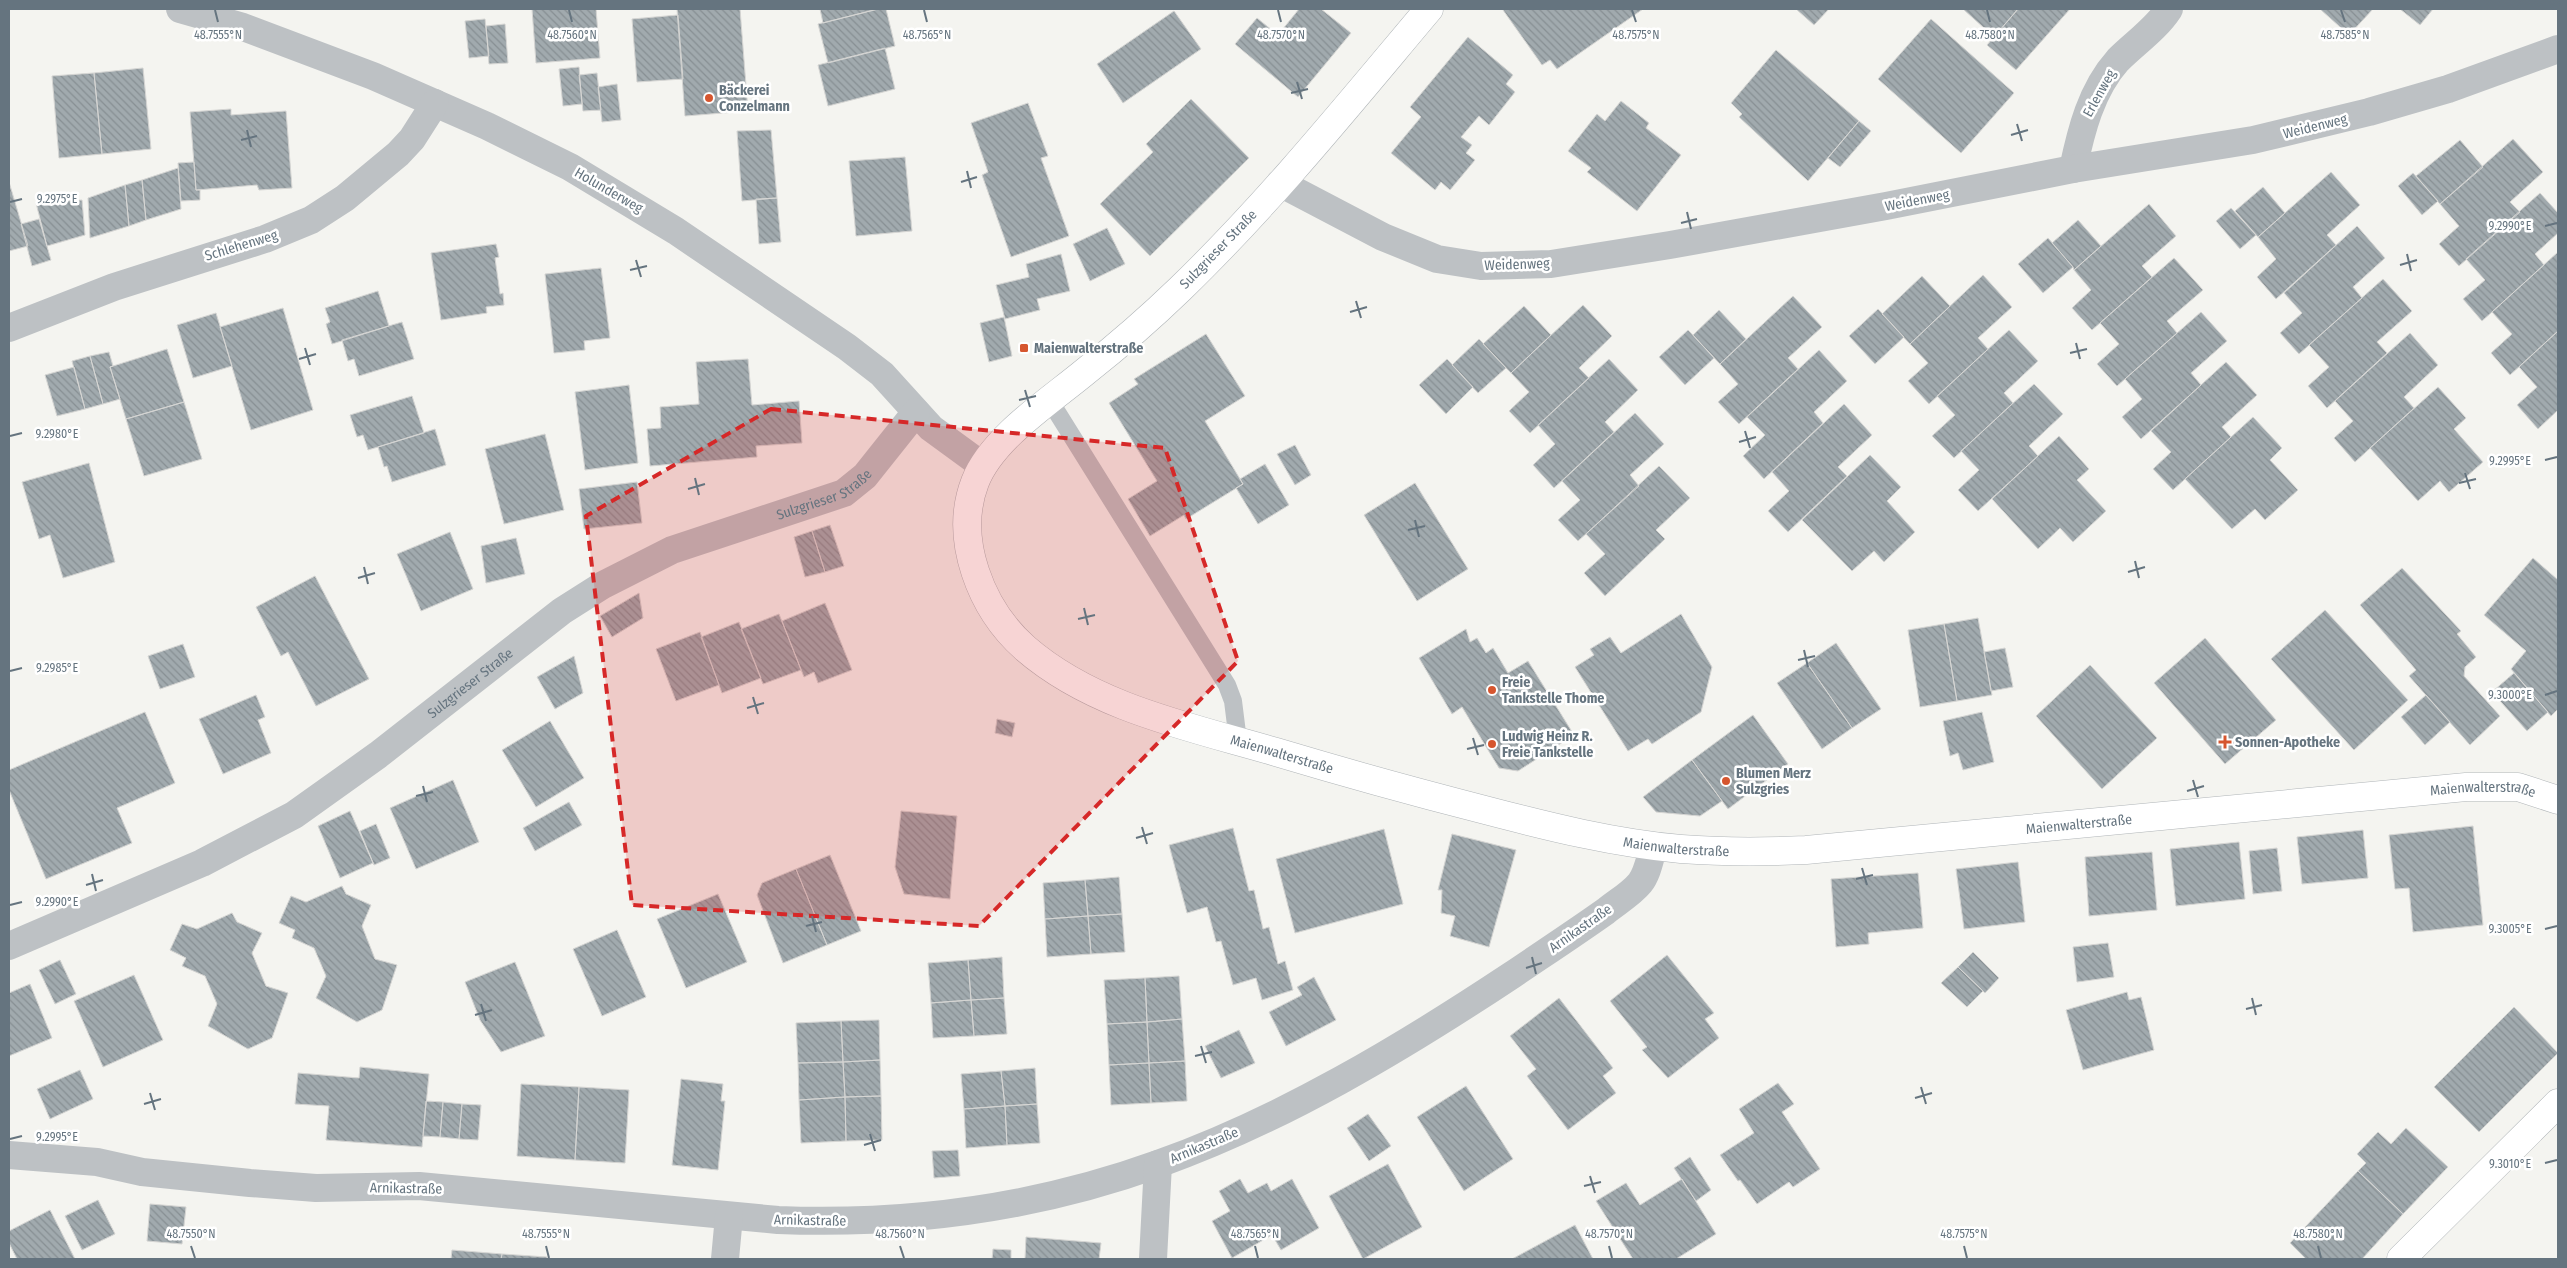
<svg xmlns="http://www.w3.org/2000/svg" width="2567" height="1268" font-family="'Fira Sans Condensed',sans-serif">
  <defs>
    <pattern id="building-back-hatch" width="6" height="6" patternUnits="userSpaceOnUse" patternTransform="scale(1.25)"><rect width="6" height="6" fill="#a1aaae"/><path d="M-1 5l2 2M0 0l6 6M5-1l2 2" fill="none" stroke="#878f93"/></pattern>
  </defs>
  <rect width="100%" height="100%" fill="#f4f4f0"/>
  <path fill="url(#building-back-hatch)" stroke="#d5d5d3" d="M532,9h64l4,49 -64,5z
    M677,9h63l8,102 -63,5z
    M820,9h58l-55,14z
    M878,9h8l9,37 -67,17 -10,-39z
    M1299,9h22l30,24 -53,64 -63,-53 22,-26 21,17z
    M1505,9h138l-86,60 -7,-9 -8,5 -39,-55z
    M1796,9h33l-15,16z
    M1963,9h55l-24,28z
    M2018,9h52l-54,61 -29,-25z
    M2320,9h53l-24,26z
    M2400,9h33l-13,16z
    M1174,11l27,38 -78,54 -26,-39z
    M678,15l5,64 -46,3 -5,-63z
    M485,19l4,37 -20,2 -4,-37z
    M1931,19l83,74 -53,60 -83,-74z
    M505,24l3,39 -19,1 -3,-38z
    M1468,37l45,38 -7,9 9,8 -26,33 -10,-9 -18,21 11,8 -6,8 9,7 -25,30 -9,-8 -6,8 -44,-37 30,-36 -11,-10z
    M885,48l10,41 -67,17 -10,-41z
    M1776,50l83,71 -51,60 -69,-64 3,-3 -11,-11z
    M579,67l3,37 -19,2 -4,-37z
    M143,68l8,81 -49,5 -8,-81z
    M94,73l8,81 -43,4 -7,-82z
    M597,73l4,37 -18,1 -4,-36z
    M617,84l4,36 -19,2 -4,-35z
    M1191,99l58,59 -99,98 -50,-52 53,-52 -7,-8z
    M1621,101l28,22 -3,5 35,27 -44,56 -50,-39 4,-4 -23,-17 29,-37 8,7z
    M1028,103l20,53 -7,2 28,78 -58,21 -29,-82 6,-3 -17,-49z
    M231,109v6l55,-4 6,77 -33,2 -2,-5 -61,5 -6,-78z
    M1859,121l12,10 -31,36 -12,-9z
    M771,130l6,68 -35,3 -5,-70z
    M2513,139l30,33 -33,30 10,10 -61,54 -20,-22 20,-18 -19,-22z
    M2460,140l23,27 -43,37 -24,-28z
    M905,157l7,74 -56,5 -7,-75z
    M194,162l2,28h4v10l-19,1 -3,-38z
    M178,168l3,41 -35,11 -4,-40z
    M2331,172l29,33 -33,30 9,10 -60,54 -19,-22 19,-18 -18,-22z
    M2413,173l25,28 -16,14 -24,-29z
    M142,180l4,40 -17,6 -4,-41z
    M9,182l19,64 -19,5z
    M125,185l4,41 -39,12 -2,-40z
    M2263,187l22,26 -27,24 -23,-26z
    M2540,193l18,20v20l-23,21 9,11 -62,56 -19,-22 22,-19 -19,-21z
    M777,198l4,44 -22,2 -3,-45z
    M82,200l3,35 -38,11 -11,-43z
    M2149,204l27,32 -34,30 10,11 -60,53 -20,-22 19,-18 -17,-20z
    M2231,208l25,27 -16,14 -24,-28z
    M39,219l12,41 -19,6 -11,-42z
    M2078,220l23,26 -27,24 -1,-3 -21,-24z
    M2357,226l28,32 -32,29 9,11 -63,56 -19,-21 22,-20 -18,-20z
    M1107,228l18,36 -35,17 -17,-37z
    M2048,238l25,29 -30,26 -25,-29z
    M496,244l3,13 -4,1 5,36 3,-1 1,12 -18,2 1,6 -46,7 -10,-67z
    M2558,252v79l-48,44 -19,-22 21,-19 -20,-22z
    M1061,254l9,37 -33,8 3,11 -35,9 -9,-34 33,-8 -3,-13z
    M2174,258l29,32 -36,31 10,12 -60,53 -20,-22 22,-20 -19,-21z
    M601,268l9,70 -26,3 1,9 -31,3 -9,-79z
    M1983,275l29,32 -34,31 10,11 -59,55 -21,-23 20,-18 -18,-19z
    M1922,276l28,30 -40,38 -28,-30z
    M2383,279l29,32 -35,31 10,11 -60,55 -19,-22 21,-19 -20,-22z
    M378,291l11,35 -57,18 -6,-20 4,-2 -5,-14z
    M1793,296l29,31 -34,31 10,11 -59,55 -21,-22 20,-18 -18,-20z
    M1583,305l29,31 -33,32 10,10 -59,55 -21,-22 20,-19 -18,-19z
    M1524,306l27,29 -40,38 -28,-29z
    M283,308l30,102 -62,20 -31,-103z
    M1878,309l26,28 -29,27 -26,-28z
    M1719,310l27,29 -26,25 -27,-29z
    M2201,312l26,29 -36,32 10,12 -60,54 -19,-22 20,-18 -17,-20z
    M216,313l16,53 -39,12 -16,-53z
    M1004,317l8,39 -23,6 -9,-39z
    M402,322l12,37 -55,17 -5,-17 -6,2 -6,-21z
    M1688,330l26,28 -29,27 -26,-28z
    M2009,330l29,31 -34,32 9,10 -59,55 -22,-22 23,-21 -18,-19z
    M2558,331v79l-20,19 -21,-24 20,-18 -18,-20z
    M2410,333l28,32 -34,32 10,11 -59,54 -21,-24 19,-17 -18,-20z
    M1206,334l39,62 -40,25 38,63 -57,35 -2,-4 -34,21 -22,-37 29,-18 -48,-78 29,-19 -4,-5z
    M1479,339l27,29 -28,25 -26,-28z
    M167,349l17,53 -58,17 -16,-52z
    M1819,350l28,31 -33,31 9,11 -59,56 -21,-23 22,-21 -18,-18z
    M109,352l4,14 -3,1 10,32 -17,5 -13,-48z
    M90,356l13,48 -18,5 -13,-48z
    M748,359l4,46 47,-4 3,42 -46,3 1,11 -107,9 -3,-37 14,-1 -1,-21 39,-3 -3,-42z
    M1447,359l26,28 -27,27 -27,-29z
    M1609,359l29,31 -33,32 9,10 -60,56 -21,-23 22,-21 -17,-19z
    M2226,362l31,33 -35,32 9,10 -58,53 -20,-21 18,-17 -20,-21z
    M74,367l11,42 -28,7 -12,-41z
    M2034,384l29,30 -34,32 9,10 -60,55 -20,-21 21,-20 -18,-19z
    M629,385l9,78 -53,7 -10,-78z
    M2438,387l28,31 -12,11 29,33 -34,30 -9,-11 -22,20 -48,-53z
    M412,396l12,37 -56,17 -5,-15 -6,2 -7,-22z
    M184,402l18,57 -58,17 -18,-57z
    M1844,404l28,31 -34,32 9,9 -59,56 -20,-21 21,-20 -17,-19z
    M1635,413l29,31 -34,31 9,11 -61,55 -20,-21 22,-20 -18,-19z
    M2253,417l29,31 -12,12 28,30 -33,30 -10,-11 -23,20 -47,-50z
    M435,429l11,36 -54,17 -5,-16 -3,1 -6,-20z
    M545,434l19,76 -60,14 -19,-75z
    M2059,436l30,33 -12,11 29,31 -33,31 -13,-14 -22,21 -46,-50z
    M1295,445l16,30 -16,10 -18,-31z
    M1870,455l31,32 -14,14 28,31 -31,30 -10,-11 -22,20 -50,-51z
    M89,463l26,99 -52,16 -13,-43 -11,4 -17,-57z
    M1265,464l24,41 -31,19 -22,-36 7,-4 -3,-5z
    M1659,466l31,32 -34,32 9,9 -60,57 -21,-23 21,-19 -19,-20z
    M637,482l5,41 -58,6 -5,-40z
    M1415,483l53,86 -51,32 -53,-86z
    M830,525l14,41 -19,6 -13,-41z
    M812,531l13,41 -20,5 -11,-40z
    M450,532l23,57 -52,22 -24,-57z
    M516,538l9,36 -39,9 -5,-37z
    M2533,558l25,22v129l-7,7 -40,-47 15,-18 -42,-36z
    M2402,568l59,63 -4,3 19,23 -11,10 -1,9 36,40 -30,29 -61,-69 7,-6 -56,-65z
    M315,576l54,103 -53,27 -28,-54 -7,4 -25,-49z
    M639,593l4,25 -31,19 -12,-21z
    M825,603l27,67 -34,13 -4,-11 -10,5 -22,-56z
    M2325,610l83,90 -54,50 -83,-91z
    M779,614l22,56 -38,14 -22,-55z
    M1681,614l31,53 -11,45 -49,32 -4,-5 -20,12 -53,-84 19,-12 -4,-6 20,-12 11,16z
    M1978,618l14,77 -35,6 -13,-77z
    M739,622l22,56 -39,15 -21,-56z
    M1944,624l13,77 -37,6 -12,-77z
    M1466,629l4,13 7,-4 9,15 7,-5 15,25 20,-12 46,74 -56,36 -19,-3 -37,-61 -10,7 -33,-56z
    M700,632l19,53 -43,16 -20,-52z
    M2205,638l71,82 -51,44 -71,-81z
    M1836,643l45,66 -29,19 -45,-65z
    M183,644l12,33 -35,12 -12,-33z
    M2005,648l8,39 -22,4 -7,-39z
    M574,656l9,37 -28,16 -18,-32z
    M1807,663l45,65 -30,21 -45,-66z
    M2090,665l67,73 -55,51 -66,-73z
    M2514,673l34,39 -21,19 -35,-39z
    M256,695l9,22 -7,3 13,33 -48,21 -24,-55z
    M2426,695l24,27 -25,23 -24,-28z
    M145,712l30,71 -58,25 15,35 -86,36 -37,-89v-20z
    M1982,712l12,50 -31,8 -5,-17 -8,3 -7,-35z
    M1753,715l35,49 -60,45 -36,-49z
    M997,719l18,4 -3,14 -17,-4z
    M550,721l34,57 -48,29 -34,-57z
    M1692,760l30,41 -22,15 -44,-4 -13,-15z
    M453,780l26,62 -63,27 -26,-61z
    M569,802l13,23 -47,26 -12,-23z
    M350,811l23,52 -33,15 -22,-52z
    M901,811l56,5 -7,83 -46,-5 -9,-27z
    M376,824l14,34 -16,7 -14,-34z
    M2473,826l10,99 -70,7 -4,-44 -14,1 -6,-54z
    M1233,828l16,63 5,-1 9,39 6,-2 9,37 7,-3 8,29 -31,10 -6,-22 -23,7 -12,-44 -5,1 -9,-35 -20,6 -18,-68z
    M1384,829l19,75 -108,29 -19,-74z
    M2363,830l5,48 -66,6 -5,-47z
    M1452,834l64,16 -27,97 -39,-11 5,-20 -14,-3 1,-23h-4z
    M2239,842l6,57 -69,7 -6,-57z
    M2277,848l5,43 -29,3 -4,-43z
    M2152,852l5,58 -68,6 -4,-59z
    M830,855l31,76 -34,14 -31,-76z
    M2018,862l7,60 -61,7 -8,-60z
    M796,869l31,76 -44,18 -26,-68 5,-12z
    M1918,873l5,55 -55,5 1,11 -33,3 -5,-68z
    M1119,877l3,37 -34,2 -3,-36z
    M1085,880l3,36 -43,3 -2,-36z
    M342,886l4,8 25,11 -9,21 13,33 22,6 -15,45 -25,12 -41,-24 10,-22 -12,-28 -22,-10 3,-8 -16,-7 12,-27 15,6z
    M718,894l29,68 -61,26 -29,-69z
    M232,913l5,9 25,11 -10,20 14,33 22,7 -16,45 -24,11 -40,-23 9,-22 -12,-28 -23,-10 4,-8 -16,-8 12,-26 15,5z
    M1122,914l3,38 -34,2 -3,-38z
    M1088,916l3,38 -44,3 -2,-38z
    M617,930l29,67 -44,19 -29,-67z
    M2108,943l6,34 -37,5 -4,-35z
    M1973,952l26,26 -14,15 -27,-26z
    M1667,955l47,58 -9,6 14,19 -51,40 -26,-28 5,-3 -37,-46z
    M1002,957l2,41 -33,2 -3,-40z
    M60,960l16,34 -21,10 -16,-34z
    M968,960l3,40 -40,3 -3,-40z
    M515,962l30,74 -44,16 -21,-32 -15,-38z
    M1958,967l25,24 -16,16 -26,-24z
    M134,975l29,65 -60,27 -29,-66z
    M1179,976l3,43 -35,3 -2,-44z
    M1314,977l22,43 -50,26 -17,-34 33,-17 -5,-8z
    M1145,978l2,44 -40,2 -3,-44z
    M30,984l22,54 -43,18v-63z
    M2127,992l2,8 12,-3 13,53 -71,20 -17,-60z
    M1004,998l3,36 -33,2 -3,-36z
    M1559,998l54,70 -10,8 13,17 -48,37 -41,-54 9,-7 -26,-33z
    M971,1000l3,36 -41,2 -2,-35z
    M2514,1007l44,46 -79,79 -45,-45z
    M1182,1019l3,42 -36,2 -2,-41z
    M879,1020l1,40 -37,2 -2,-41z
    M841,1021l2,41 -45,1 -2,-40z
    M1147,1022l2,41 -40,2 -2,-41z
    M1239,1030l16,33 -34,15 -16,-32z
    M880,1060l1,36 -36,1 -2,-35z
    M1185,1061l2,40 -36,2 -2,-40z
    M843,1062l2,35 -46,3 -1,-37z
    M1149,1063l2,40 -40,2 -2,-40z
    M360,1067l69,7 -7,73 -96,-7 3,-34 -34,-2 3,-31 61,5z
    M1035,1068l2,36 -32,2 -4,-35z
    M80,1070l13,29 -43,20 -13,-30z
    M1001,1071l4,35 -41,3 -3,-35z
    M681,1079l42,5 -2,17h4l-7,69 -46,-5z
    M1778,1083l16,21 -12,8 38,57 -27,18 -4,-5 -32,22 -17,-24 -2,1 -18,-26 34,-22 -15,-24z
    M521,1084l58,3 -4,73 -58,-4z
    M1466,1086l47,73 -49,32 -47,-74z
    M579,1087l50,3 -4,73 -50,-3z
    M881,1096l1,44 -36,1 -1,-44z
    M845,1097l1,44 -45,2 -2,-43z
    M426,1101l17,1 -3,35 -17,-1z
    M443,1102l19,2 -3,35 -19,-2z
    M462,1104l19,1 -3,35 -19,-1z
    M1037,1104l3,39 -33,2 -2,-39z
    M1005,1106l2,39 -41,3 -2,-39z
    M1368,1114l23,32 -22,15 -22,-33z
    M2406,1128l42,39 -45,47 -45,-43 8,-8 -9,-9 21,-22 13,12z
    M958,1150l2,26 -26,2 -2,-27z
    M1690,1157l21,33 -15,11 -22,-33z
    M1388,1164l34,63 -59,32 -34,-63z
    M2358,1171l45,43 -41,45h-56l-16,-16z
    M1240,1179l8,14 19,-10 4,8 21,-12 27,49 -38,22 -9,-15 -40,23 -20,-37 18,-10 -11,-20z
    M1682,1179l34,55 -40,25h-43l-37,-58 30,-18 14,22z
    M98,1200l17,34 -33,16 -17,-34z
    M150,1204l36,3 -4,37 -35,-3z
    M50,1210l25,49h-58l-8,-16v-12z
    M1575,1225l18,34h-81z
    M1026,1237l75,6 -2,16h-74z
    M993,1249l18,1v9h-19z
    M452,1250l50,4 -1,5h-50z
    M502,1254l45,3v2h-46z"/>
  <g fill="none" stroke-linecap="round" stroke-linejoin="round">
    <defs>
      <g id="secondary">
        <path id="s2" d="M1429,9c-80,95 -159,193 -249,280 -30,29 -61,56 -94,82 -36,30 -94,67 -111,111 -22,57 6,127 50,166 69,60 166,79 251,104 70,21 139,40 209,58 65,17 129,33 196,39 41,3 83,3 125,1l660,-63h52l40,13"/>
        <path d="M2401,1259l157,-156"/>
      </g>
    </defs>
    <use href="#secondary" stroke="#b0b5b8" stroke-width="29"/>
    <path stroke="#bdc1c4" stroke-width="18" d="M1050,401l177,284 6,16 5,40"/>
    <g stroke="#bdc1c4" stroke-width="28">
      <path d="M180,9l63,18 130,49 114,50 83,41 106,64 171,116 35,27 49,54 52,38"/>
      <path d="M2073,169c8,-38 18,-79 45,-109 17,-17 38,-31 51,-51"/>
      <path d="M1280,183l103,54 54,22 44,7 70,-2 119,-19 216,-39 187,-37 180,-29 116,-28 79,-23 110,-40"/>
      <path d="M9,328l105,-41 151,-48 46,-19 34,-22 53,-44 14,-15 23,-36"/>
      <path id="s1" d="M9,946l193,-83 92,-48 84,-60 184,-144 41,-26 69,-35 172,-57 21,-17 51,-64"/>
      <path d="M9,1155l88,7 45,10 108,11 66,5 103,-2 359,34c129,5 258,-12 380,-56 124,-44 244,-116 354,-189 31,-21 63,-42 94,-64 11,-9 25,-17 34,-28 8,-10 10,-26 14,-37"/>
      <path d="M725,1259l4,-43"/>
      <path d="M1153,1259l5,-95"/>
    </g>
    <use href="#secondary" stroke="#fff" stroke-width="28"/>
  </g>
  <path fill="#d62828" fill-opacity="0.2" stroke="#d62828" stroke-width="4" stroke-dasharray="10 6" stroke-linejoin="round" d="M771,409l394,39 73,213 -259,265 -347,-21 -46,-389z"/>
  <path fill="none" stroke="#65747f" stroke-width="2" d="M215,10l3,12M569,10l3,12M924,10l3,12M1278,10l3,12M1632,10l4,12M1987,10l3,12M2341,10l4,12M1297,82l5,17M1291,93l17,-4M2017,124l5,17M247,130l4,17M2011,135l17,-5M241,140l16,-4M967,171l4,17M961,182l16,-5M10,202l12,-3M1687,212l4,17M1681,223l16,-4M2545,226l12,-3M2407,254l4,17M636,260l5,17M2400,265l17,-5M630,270l17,-4M1356,301l5,17M1350,312l17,-5M2076,343l4,16M305,348l5,17M2070,353l17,-4M299,359l17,-5M1025,390l5,17M1019,400l17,-4M1745,431l5,17M10,436l12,-3M1739,442l17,-5M2545,460l12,-3M2465,473l5,16M695,478l4,17M2459,483l17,-4M688,489l17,-5M1415,520l4,17M1408,530l17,-4M2135,561l4,17M364,567l4,17M2128,572l17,-5M358,578l17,-5M1084,608l4,17M1078,619l17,-4M1804,650l4,17M1798,660l17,-4M10,671l12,-3M2545,695l12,-4M753,697l5,17M747,708l17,-5M1473,738l5,17M1467,749l17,-4M2193,780l5,17M423,786l4,16M2187,791l17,-5M416,796l17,-4M1142,827l5,17M1136,838l17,-5M1862,868l5,17M92,874l4,17M1856,879l17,-4M86,885l17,-5M10,905l12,-3M812,916l4,16M806,926l16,-4M2545,929l12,-3M1532,957l4,17M1526,968l16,-5M2252,998l4,17M481,1004l5,17M2246,1009l16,-4M475,1015l17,-5M1201,1046l5,17M1195,1056l17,-4M1921,1087l5,17M150,1093l5,17M1915,1098l17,-5M144,1104l17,-5M870,1134l5,17M10,1139l12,-3M864,1145l17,-5M2545,1163l12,-3M1590,1176l5,17M1584,1186l17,-4M191,1246l4,12M546,1246l3,12M900,1246l4,12M1255,1246l3,12M1609,1246l3,12M1964,1246l3,12M2318,1246l3,12"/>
  <g fill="#d6562f" stroke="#fff" stroke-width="2">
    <circle cx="709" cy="98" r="5"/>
    <rect x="1019" y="343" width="10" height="10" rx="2.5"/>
    <circle cx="1492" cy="690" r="5"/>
    <path d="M2222.5 734.5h5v5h5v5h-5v5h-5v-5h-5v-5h5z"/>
    <circle cx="1492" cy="744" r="5"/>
    <circle cx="1726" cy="781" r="5"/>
  </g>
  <g text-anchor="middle" stroke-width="5" stroke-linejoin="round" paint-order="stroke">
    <g font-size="14" font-weight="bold" fill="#65747f" stroke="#fff" text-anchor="start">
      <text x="719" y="95">Bäckerei<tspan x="719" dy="16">Conzelmann</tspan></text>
      <text x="1034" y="353">Maienwalterstraße</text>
      <text x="1502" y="687">Freie<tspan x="1502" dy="16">Tankstelle Thome</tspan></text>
      <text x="1502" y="741">Ludwig Heinz R.<tspan x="1502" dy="16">Freie Tankstelle</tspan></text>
      <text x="2235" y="747">Sonnen-Apotheke</text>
      <text x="1736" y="778">Blumen Merz<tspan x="1736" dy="16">Sulzgries</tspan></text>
    </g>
    <g font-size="14" fill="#65747f" stroke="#fff">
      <text transform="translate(2099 93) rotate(-61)" y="5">Erlenweg</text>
      <text transform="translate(2315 126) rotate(-14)" y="5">Weidenweg</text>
      <text transform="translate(609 190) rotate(30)" y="5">Holunderweg</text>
      <text transform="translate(1917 200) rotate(-11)" y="5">Weidenweg</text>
      <text transform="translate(241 245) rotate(-17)" y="5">Schlehenweg</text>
      <text transform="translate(1218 249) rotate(-46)" y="5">Sulzgrieser Straße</text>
      <text transform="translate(1517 264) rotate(-2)" y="5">Weidenweg</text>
      <text dy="5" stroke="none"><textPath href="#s1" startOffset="939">Sulzgrieser Straße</textPath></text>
      <text dy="5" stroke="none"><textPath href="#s1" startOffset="534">Sulzgrieser Straße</textPath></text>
      <text dy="5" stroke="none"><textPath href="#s2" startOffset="1122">Maienwalterstraße</textPath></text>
      <text dy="5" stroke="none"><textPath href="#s2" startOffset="2338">Maienwalterstraße</textPath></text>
      <text dy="5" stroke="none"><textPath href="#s2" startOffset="1932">Maienwalterstraße</textPath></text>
      <text dy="5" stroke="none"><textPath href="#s2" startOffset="1528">Maienwalterstraße</textPath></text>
      <text transform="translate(1580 928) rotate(-35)" y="5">Arnikastraße</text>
      <text transform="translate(1204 1145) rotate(-23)" y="5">Arnikastraße</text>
      <text transform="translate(406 1188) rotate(1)" y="5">Arnikastraße</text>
      <text transform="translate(810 1220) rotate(1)" y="5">Arnikastraße</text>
    </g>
  </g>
  <g font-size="12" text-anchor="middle" fill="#65747f" stroke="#fff" stroke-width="5" stroke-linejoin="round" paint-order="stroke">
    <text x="218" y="39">48.7555°N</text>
    <text x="572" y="39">48.7560°N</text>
    <text x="927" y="39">48.7565°N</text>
    <text x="1281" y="39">48.7570°N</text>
    <text x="1636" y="39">48.7575°N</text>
    <text x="1990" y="39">48.7580°N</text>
    <text x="2345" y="39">48.7585°N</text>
    <text x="57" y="203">9.2975°E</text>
    <text x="2510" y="230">9.2990°E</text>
    <text x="57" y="438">9.2980°E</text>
    <text x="2510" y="465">9.2995°E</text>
    <text x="57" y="672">9.2985°E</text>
    <text x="2510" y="699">9.3000°E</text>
    <text x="57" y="906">9.2990°E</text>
    <text x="2510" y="933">9.3005°E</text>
    <text x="57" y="1141">9.2995°E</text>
    <text x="2510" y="1168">9.3010°E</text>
    <text x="191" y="1238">48.7550°N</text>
    <text x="546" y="1238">48.7555°N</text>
    <text x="900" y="1238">48.7560°N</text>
    <text x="1255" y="1238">48.7565°N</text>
    <text x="1609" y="1238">48.7570°N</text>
    <text x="1964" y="1238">48.7575°N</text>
    <text x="2318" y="1238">48.7580°N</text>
  </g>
  <rect width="2567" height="1268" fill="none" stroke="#65747f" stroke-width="20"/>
</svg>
